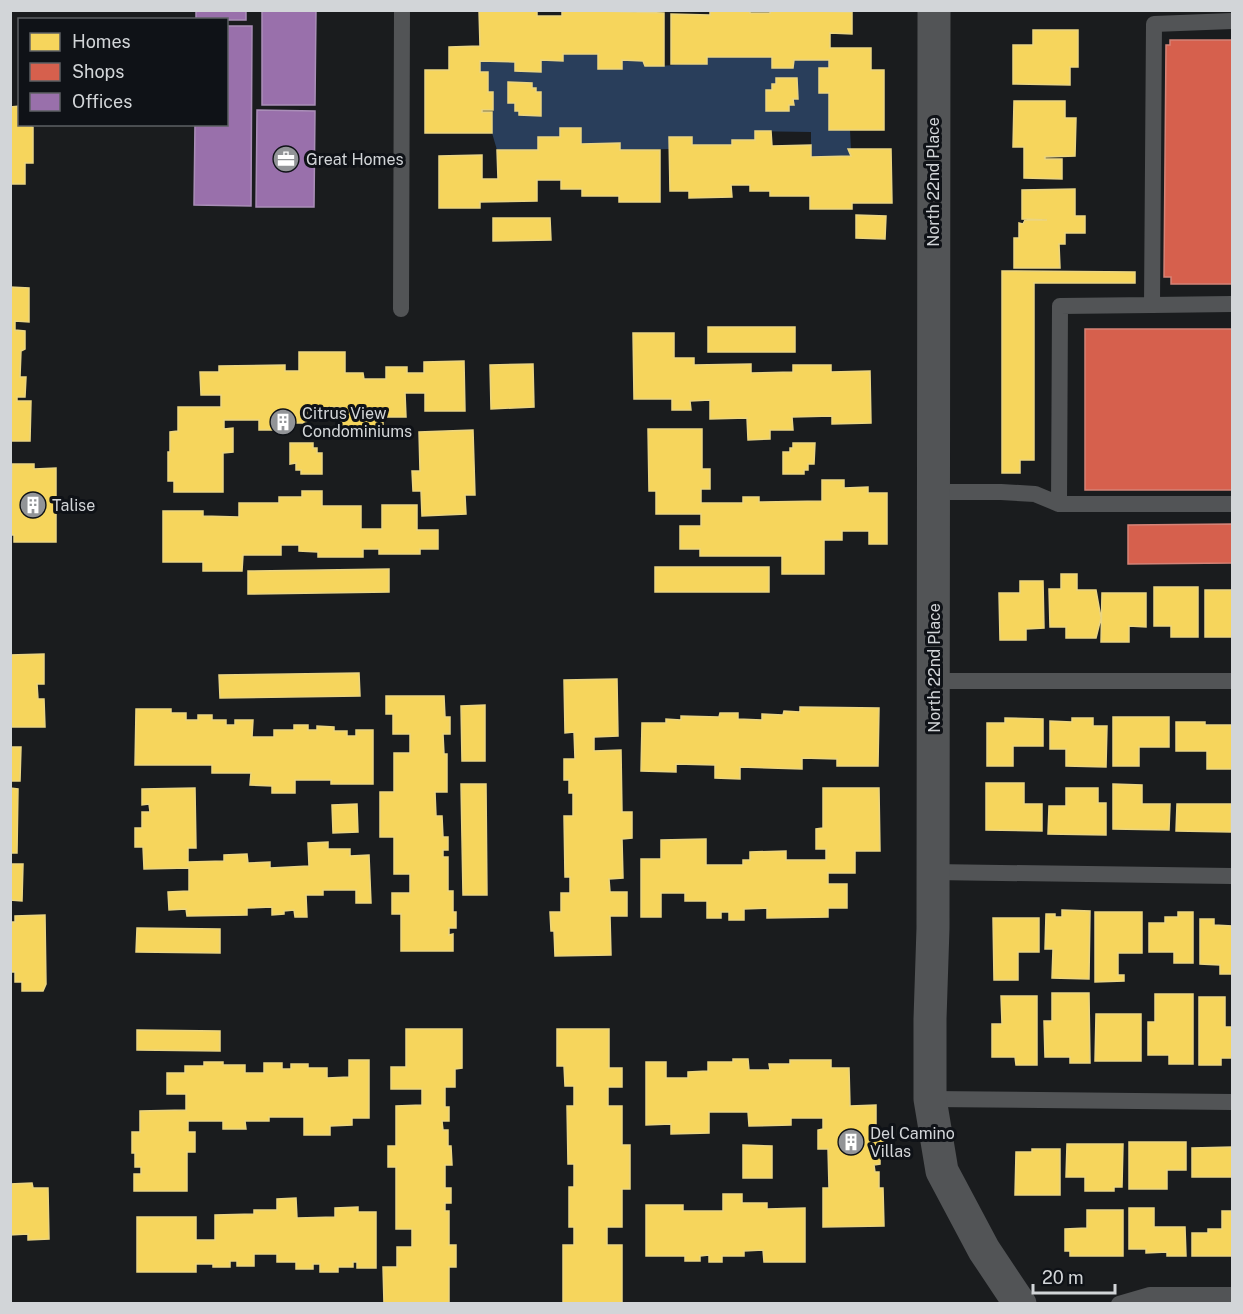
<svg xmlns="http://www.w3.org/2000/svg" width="1243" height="1314" font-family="'Public Sans',sans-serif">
  <rect width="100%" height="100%" fill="#1a1c1e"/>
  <path fill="#293e5b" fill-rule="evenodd" d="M563,54h35v15h23l1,-9 21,1 3,5c20,0 40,-2 61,-2v-7h65v11h21l1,-8h35v70h21l1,19h-3l3,7 -40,1v-25l-56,-1v9h-23v5h-40l-1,-8 -22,12 -49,1v-7l-39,1v-16h-21v9l-22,1v12h-41l-5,-17 1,-40 -5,-1v-20h-8v-11l35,1 1,9 24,1 1,-12 22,1zM776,78h21l1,21h-5l1,5 -5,1v6h-23v-21h6l4,-6zM509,82l23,1v5h4l4,27h-21v-4h-4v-8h-7z"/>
  <path fill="#f6d55c" stroke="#ebd581" stroke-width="1.5" d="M479,10h58v6h25v-6l102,3v53h-19l-2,-5 -21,-1v9h-24v-15h-35v7l-22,-1v12l-26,-1v-9l-35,-1v11h8v20h5v18h-11v2h10v21h-67v-63h24v-23l31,-1z
    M710,10h40v3h20v-3l82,2v22l-22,-1v15h41v22h13v60h-55v-37h-10v-25h10v-8h-35l-1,8h-21v-11h-65v7h-36v-50l39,1z
    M1033,30h45v37h-8v18l-57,-1v-39h20z
    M776,78h21l1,21h-5l1,6h-5v6h-23v-21h6v-6h4z
    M508,82l24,1v5h4v4h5v24l-22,-1v-4h-4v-8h-7z
    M1014,101h51v17h11l-1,38 -30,1v2h17v20l-38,-1v-31h-11z
    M20,106v18l13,3v36h-8v21h-15v-77z
    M560,128h21v16l39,-1v7h40v52h-41v-6h-37v-7h-21v-9h-24v21l-57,1v6h-41v-52l43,-1v24h16l-1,-29h41v-13h22z
    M755,131h16l1,15 39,-1v12l40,-1 -3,-7h43l1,54h-40v6h-42v-13h-40v-5h-20v-6h-19l1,12 -43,1v-7h-19l-1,-54h23v8h40v-5h23z
    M1075,189v27h10v17h-20v11h-6l1,24h-46v-30h5v-15l4,1 2,-4h22l-25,-1v-29z
    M856,215l30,1 -1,23 -29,-1z
    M493,218h57l1,22 -58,1z
    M1002,271l133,1v11h-101v177h-14v13h-18z
    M10,287l19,1v34l-14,-1v9l10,1v18l-4,2 -1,26h6l-1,20h-8v4h14l-1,40h-20z
    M708,327h87v25h-87z
    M633,333h41v25h20v7l57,-1v9l42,-1v-7h38v7l39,-1 1,52 -39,1v-8l-40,1 1,13h-23v9l-22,1 -1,-22 -37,1v-19l-20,1 1,9h-19v-11h-38z
    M299,352h46v21h18l1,6h22v-12h21v6h17v-11l40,-1 1,50h-40v-18h-20l1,24h-23v9l-16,1 1,9 -28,1v-30l-33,1v15h-22v7h-26v-10h-35v9l9,-1v24l-10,1v39h-49v-11h-6v-29h2v-20l8,-1v-24h43v-12h-20l-1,-23h19v-6l66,-1v6h14z
    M533,364l1,43 -43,2 -1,-44z
    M648,429h54v40h8v20h-9v14h42v-6h16v5l63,-1v-21h22v8l24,-1v6h19v51h-18v-13h-27v9h-18v34h-42v-18h-82v-7h-20v-23h21v-12h-45v-23h-7z
    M473,430l2,65h-10l1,19 -44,2 -1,-25h-8l-1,-20h8l-1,-39z
    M290,443h23v5h4v5h5v21h-21v-4h-5v-7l-6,1z
    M793,443h22l-1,21h-6v6h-4v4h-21v-22h7v-4h3z
    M12,464h22v5l22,-1v74h-42v-7h-4z
    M302,491h20v15h39v23h21v-24h35v25h21v19h-18v5h-41v-5h-16v8h-45v-5l-19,-1v-6h-18v10h-38l-1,16h-39v-9h-40v-51h40v5l36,1v-14h40v-6h23z
    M655,567h114v25h-114z
    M389,569v23l-141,2v-23z
    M1061,574h16v16h19l5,28 -5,20h-30v-11h-16l-1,-38h12z
    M1020,581h23l1,47 -18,1v11h-26l-1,-47h21z
    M1154,587h44v50h-27v-11h-17z
    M1205,590h27v47h-27z
    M1102,593h44v34l-17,-1v16h-28z
    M44,654v30h-7l1,15h6l1,28h-35v-72z
    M359,673l1,23 -140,2 -1,-23z
    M617,679l1,57 -24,1v14l27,-1 1,62h10v26l-10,1 1,39 -14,1 1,13h17v24h-17l1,39 -56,1 -1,-25h-3l-1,-19h11v-19h9v-16h-5l-1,-61h9v-23h-4v-13h-5v-21h11l-1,-27 -9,1 -1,-53z
    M386,696h58l1,21h5v17h-7l1,20h3v38h-12l1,24h6l1,21h5v13h-5v7h5v34h5v21h3v16h-7v7l4,-1v17h-52v-37h-9v-21h18v-19h-16v-37h-14v-45h14v-39h16v-19h-17v-20h-7z
    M485,705v56h-23l-1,-55z
    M800,707l79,1 -1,58h-41v-7l-35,-1v11l-62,-2v12l-25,-1v-13l-39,-1v8l-35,-1 1,-48h24v-4l15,1v-4l38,1 1,-4h18v6l24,1v-6l21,1 1,-4 16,1z
    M136,709h35v4h15v7h12v-5h14v5h14v5h9v-5h18l-1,17h22v-7h20v-5h14v5h9v-4l17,1v4h13v5h9v-6h17v54h-42v-4h-36v13h-23v-7l-22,-1 1,-12h-39v-8h-77z
    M1113,717h56v30h-30v19h-26z
    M1005,718l38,1v27h-30v20h-26v-43h18z
    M1072,718h21v8h14l-1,41 -40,-1v-17h-16v-28l22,1z
    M1176,722h29v3h27v44h-25v-18h-31z
    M10,747h11l-1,34h-10z
    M986,783h38v21h18v27l-56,-1z
    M461,784h25l1,111h-24z
    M1113,784l29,1v19h28l-1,26 -56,-1z
    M10,788l8,1 -1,64h-7z
    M195,788l1,60h-8v14l36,-1v-6l23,-1 1,9 22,-1v6l39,-2 -1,-23 20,-1v7h22v7l19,-1 2,48h-15v-13h-33v5h-17l1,22h-12l-1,-7 -10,1v3l-12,1v-8l-25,1v7l-60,1 -1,-7 -17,1 -1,-18 21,-1v-23l-45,1 -1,-22h-8v-19h7v-16h8l-1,-8 -7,1v-16z
    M823,788h56l1,63h-25v22h-27v11h19v24h-19v9l-61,1v-10l-23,1v11h-15v-8h-8v6h-14v-17h-22v-8h-24v24h-20v-58h20v-19l45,-1v26h37v-5h7v-8l36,-1v9h40v-11h-10v-20l7,-1z
    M1066,788h32v15h8v32l-58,-1 1,-28h17z
    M357,804l1,28 -25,1 -1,-28z
    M1177,804h54v28l-55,-1z
    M10,864h13l-1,37 -12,-1z
    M1062,910l28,1 -1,68 -37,-1 1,-29h-8l1,-35h9v3h7z
    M1095,912h47v41h-24v22h6v6l-29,1z
    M1178,912h15v51h-19v-11h-25v-29h16v-6h13z
    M45,915l1,69 -3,7h-21v-9h-7v-10h-5v-50h5v-6z
    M993,918h46v34h-21v28h-24z
    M1200,919h14v6l18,1v48h-12v-9l-20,-1z
    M137,928l83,1v24l-84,-1z
    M1052,993h37l1,70h-20v-6h-25l-1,-36h8z
    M1155,994h38v70h-24v-9h-21v-33h7z
    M1001,996h36v69h-21l-1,-8h-23v-33h10z
    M1199,997h26v30h7v31h-11v7h-22z
    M1096,1014h45v47h-46z
    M406,1029h56v39l-7,1v18h-10v20h4v14h-7l1,9h5v16h3l1,19h-7v23h6v15h-6v8h4v34h7v22h-7v37h-65l-1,-37h14v-20h15v-18h-16v-62h-8v-21h8v-40l26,-1v-16h-31v-22h15z
    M557,1029h52v39h13v19h-14v19h14v39h8v44h-8v38h-15v18h15v59h-59v-59h11v-18h-5v-40h5v-23h-6l-1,-58h7v-20h-9l-1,-20h-7z
    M137,1030l83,1v20l-83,-1z
    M733,1059h15l1,11h21l-1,-6h21v-4h41v8h18l1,38 26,-1v24h8v21h-4v14l-6,1 1,7h4v16h4l1,38 -61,1v-39h6l-1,-39h-10v-19l5,-1v-11h-32v7l-42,1 -1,-14h-39v21l-38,1v-10l-25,1v-63h20v16h22v-6l20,-1v-9h25z
    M349,1060h20v58h-17v7l-22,1v9h-26v-18h-35v4h-24l1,8h-23v-8h-35v11h7v20h-8v39h-53v-17h7v-7h-6v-14h-3v-21h8v-21l46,-1v-16h-19v-21h18v-7h19v-4h19v3h22v8h19v-10h18v6h9v-5h17v4h19v10l22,-1z
    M1129,1142h57v28h-19v19h-38z
    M1067,1144h56l-1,43h-8v4h-29v-14h-19z
    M743,1145l29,1v32h-29z
    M1232,1147v30h-40v-29z
    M1032,1149h28v46h-45l1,-43h16z
    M32,1183l1,5h15l1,51 -21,1v-6l-18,1v-51z
    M723,1194h19v9h25v6l38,-1v54h-41l-1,-12 -19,1v5h-22v6h-13v-7l-9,1v5h-15v-5h-39v-51h37v6h40z
    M296,1198l1,20 38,-1v-9l23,-1v5h18v56h-19v-6h-4v5h-15v5h-18v-8h-7v5h-17v-7h-19v-8h-23v12h-17v-5h-7v6h-17v-3h-17v8h-59v-55h59v23h19v-25l39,-1v-4h23v-11z
    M1129,1208h25v19h31l1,29h-19v-4l-21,1v-4h-17z
    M1087,1210h36v46h-53v-5h-5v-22l22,-1z
    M1222,1211h10v45h-40v-23h16v-4h14z"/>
  <path fill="#d6604d" stroke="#d58377" stroke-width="1.5" d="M1170,40h62v244h-61v-7h-7l2,-232h4z
    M1085,329h147v161h-147z
    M1232,524v39l-104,1v-39z"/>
  <path fill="#9970ab" stroke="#aa8eb8" stroke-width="1.5" d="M196,10h50v10h-50z
    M262,10h54l-1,95h-53z
    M226,26h26l-1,180 -57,-1 1,-81h31z
    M257,110l58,1 -1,96h-58z"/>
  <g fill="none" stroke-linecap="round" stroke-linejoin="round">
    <path stroke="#525456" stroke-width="16" d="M1152,305l80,-1
      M401,309l1,-299
      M932,492h69l34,2 24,10h173
      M1059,504l1,-198 92,-1 2,-281 78,-3
      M934,681h298
      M933,872l299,4
      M930,1099l302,3
      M1119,1304l31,-9h82"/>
    <path stroke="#525456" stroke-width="33" d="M934,10l-1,918 -3,91v80l12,72 42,79 36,54"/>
  </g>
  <defs>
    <symbol id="office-disc" viewBox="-11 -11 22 22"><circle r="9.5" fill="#929497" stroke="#0f1217"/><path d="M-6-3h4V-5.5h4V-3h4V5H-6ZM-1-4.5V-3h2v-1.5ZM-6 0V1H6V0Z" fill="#fff"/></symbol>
    <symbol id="building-disc" viewBox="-11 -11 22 22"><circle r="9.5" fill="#929497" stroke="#0f1217"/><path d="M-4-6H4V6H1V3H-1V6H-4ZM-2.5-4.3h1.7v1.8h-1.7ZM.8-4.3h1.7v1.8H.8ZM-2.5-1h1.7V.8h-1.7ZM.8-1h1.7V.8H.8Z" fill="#fff"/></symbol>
  </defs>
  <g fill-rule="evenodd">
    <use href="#office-disc" x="271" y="144" width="30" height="30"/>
    <use href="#building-disc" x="268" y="407" width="30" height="30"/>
    <use href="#building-disc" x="18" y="490" width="30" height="30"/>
    <use href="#building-disc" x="836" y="1127" width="30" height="30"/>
  </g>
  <g text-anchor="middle" stroke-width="6" stroke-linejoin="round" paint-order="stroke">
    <g font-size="16" fill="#d2d5d8" stroke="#0f1217" text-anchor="start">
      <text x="306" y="165">Great Homes</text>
      <text x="302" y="419">Citrus View<tspan x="302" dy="18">Condominiums</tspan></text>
      <text x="52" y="511">Talise</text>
      <text x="870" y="1139">Del Camino<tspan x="870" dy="18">Villas</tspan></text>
    </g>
    <g font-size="16" fill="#d2d5d8" stroke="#0f1217">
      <text transform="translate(933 182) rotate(-90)" y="6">North 22nd Place</text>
      <text transform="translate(934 668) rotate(-90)" y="6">North 22nd Place</text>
    </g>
  </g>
  <rect width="1243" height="1314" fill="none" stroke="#d2d5d8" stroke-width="24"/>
  <rect x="18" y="18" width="210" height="108" fill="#0f1217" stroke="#5d6064" stroke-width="1.5"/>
  <rect x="30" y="33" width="30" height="18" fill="#f6d55c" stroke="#5d6064" stroke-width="1.5"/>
  <text x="72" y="48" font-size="18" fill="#d2d5d8">Homes</text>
  <rect x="30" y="63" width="30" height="18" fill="#d6604d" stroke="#5d6064" stroke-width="1.5"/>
  <text x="72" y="78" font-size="18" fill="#d2d5d8">Shops</text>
  <rect x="30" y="93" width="30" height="18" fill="#9970ab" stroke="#5d6064" stroke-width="1.5"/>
  <text x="72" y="108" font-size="18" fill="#d2d5d8">Offices</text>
  <path d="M1033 1284v9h82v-9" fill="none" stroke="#d2d5d8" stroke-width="3"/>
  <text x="1042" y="1284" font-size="18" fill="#d2d5d8" stroke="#0f1217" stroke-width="4.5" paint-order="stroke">20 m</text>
</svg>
